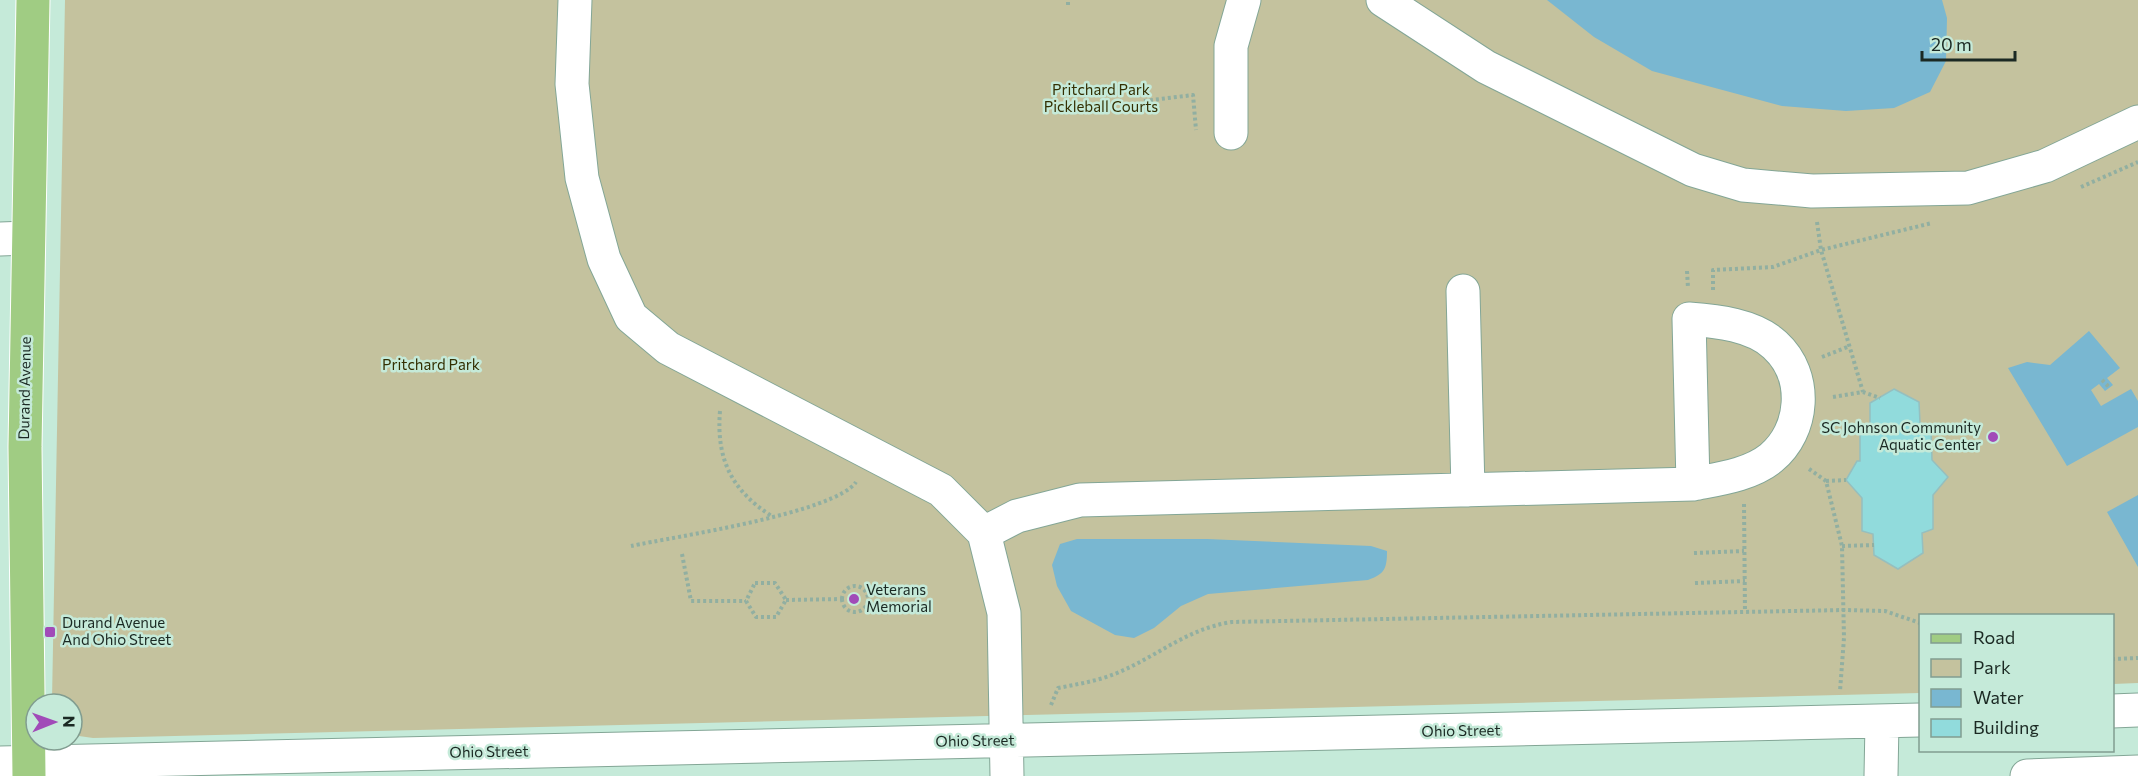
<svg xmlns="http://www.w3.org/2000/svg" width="2138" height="776" font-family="Commissioner,sans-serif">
  <rect width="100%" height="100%" fill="#c5ead9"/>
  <path fill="#c4c29e" d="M65,0h2073v683l-25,1 -1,-68h-192v77l-1827,45 -21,-3v-31h-20v-4z"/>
  <path fill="#79b7d1" d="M1547,0h395l5,18 -1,43 -16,31 -36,16 -48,3 -64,-5 -130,-35 -58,-34z
    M2089,331l31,37 -13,10 6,7 -8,6 -6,-7 -8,6 10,16 30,-17 7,12v26l-71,39 -59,-98 19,-6 23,3z
    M2138,495v72l-31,-55z
    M1077,539h130l164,7 16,5c0,17 -2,23 -19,29l-160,14 -27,12 -27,22 -20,10 -19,-3 -44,-24 -14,-25 -5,-21 8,-21z"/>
  <path fill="#91dbdc" stroke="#95bfbf" stroke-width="1.5" d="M1894,389l25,13 1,21 11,3 1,34 16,17 -15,18v34l-11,4 1,20 -25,16 -24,-14 -1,-21 -11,-3v-33l-16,-18 11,-19h3v-33l10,-3v-22z"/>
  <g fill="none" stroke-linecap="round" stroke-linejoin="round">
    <defs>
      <path id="minor" d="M575,0l-3,84 10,94 22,81 27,58 37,31 273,142 43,43 20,80 3,163
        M1383,0l103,67 207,103 50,15 69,6 156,-3 77,-22 93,-44
        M1231,133v-87l13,-46
        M0,239l27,-1
        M1463,291l5,199
        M984,533l33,-17 63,-16 613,-16c25,-5 57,-9 78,-26 33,-27 38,-82 4,-113 -21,-20 -58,-24 -86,-26l4,165
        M2112,711l26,-1
        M0,763l1920,-43
        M1881,776l1,-54
        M2027,776l111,-4"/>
      <path id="major" d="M29,776l-4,-329 8,-447"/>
    </defs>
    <use href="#minor" stroke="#83a696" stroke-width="35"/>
    <use href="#major" stroke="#fff" stroke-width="35"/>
    <path stroke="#91afa1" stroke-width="4" stroke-dasharray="3 3" stroke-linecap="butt" d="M1068,5v-5
      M1144,101l49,-6 3,35
      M2081,187l57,-25
      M1817,222l4,28 42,142
      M1687,271l1,17
      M1713,290v-20l60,-3 48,-17 111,-27
      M1822,357l28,-11
      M2102,380l7,7
      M1833,397l30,-5 17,6
      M720,411c-4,49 12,80 53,106
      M1809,469l17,12 16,65 2,92 -4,53
      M1826,481l20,-1
      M1744,504l1,108
      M631,546c42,-9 204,-33 225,-64
      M1842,546l32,-1
      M1694,553l50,-2
      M682,554l9,47h55
      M755,583h20l11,17 -10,17h-20l-10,-16z
      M1695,583l50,-2
      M842 599a13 13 0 1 1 26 0a13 13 0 1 1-26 0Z
      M786,600l56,-1
      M2112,659l26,-1
      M1051,705l7,-17c20,-4 40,-7 59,-15 41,-17 69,-44 115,-51l612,-12 41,1 35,12"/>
    <use href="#minor" stroke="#fff" stroke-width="33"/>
    <use href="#major" stroke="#a0cc83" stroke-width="33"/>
  </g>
  <g fill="#a14bb8" stroke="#c5ead9" stroke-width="2">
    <circle cx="1993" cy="437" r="6"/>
    <circle cx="854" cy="599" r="6"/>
    <rect x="44" y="626" width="12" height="12" rx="3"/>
  </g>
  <g text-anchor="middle" stroke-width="5" stroke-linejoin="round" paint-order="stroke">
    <g font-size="15" fill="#332f02" stroke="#c5ead9">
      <text x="1101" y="95">Pritchard Park<tspan x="1101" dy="17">Pickleball Courts</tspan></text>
      <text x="431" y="370">Pritchard Park</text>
    </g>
    <g font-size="15" fill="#1b2923" stroke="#c5ead9">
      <text transform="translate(25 388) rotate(-89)" y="5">Durand Avenue</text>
      <text transform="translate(1461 731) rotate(-1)" y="5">Ohio Street</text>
      <text transform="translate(975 741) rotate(-1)" y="5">Ohio Street</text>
      <text transform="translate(489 752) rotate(-1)" y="5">Ohio Street</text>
    </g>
    <g font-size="15" fill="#1b2923" stroke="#c5ead9" text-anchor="start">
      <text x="1981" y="433" text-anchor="end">SC Johnson Community<tspan x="1981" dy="17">Aquatic Center</tspan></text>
      <text x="866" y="595">Veterans<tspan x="866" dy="17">Memorial</tspan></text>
      <text x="62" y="628">Durand Avenue<tspan x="62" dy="17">And Ohio Street</tspan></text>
    </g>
  </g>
  <rect x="1919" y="614" width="195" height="138" fill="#c5ead9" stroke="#819d90" stroke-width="1.5"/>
  <rect x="1931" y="634" width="30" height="9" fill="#a0cc83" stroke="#819d90" stroke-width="1.5"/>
  <text x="1973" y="644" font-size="18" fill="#1b2923">Road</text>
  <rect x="1931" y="659" width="30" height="18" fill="#c4c29e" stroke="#819d90" stroke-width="1.5"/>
  <text x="1973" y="674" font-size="18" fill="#1b2923">Park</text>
  <rect x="1931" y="689" width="30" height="18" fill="#79b7d1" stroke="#819d90" stroke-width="1.5"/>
  <text x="1973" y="704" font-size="18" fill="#1b2923">Water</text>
  <rect x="1931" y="719" width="30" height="18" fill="#91dbdc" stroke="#819d90" stroke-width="1.5"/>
  <text x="1973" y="734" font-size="18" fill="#1b2923">Building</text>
  <g transform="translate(54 722) rotate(89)"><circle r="28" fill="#c5ead9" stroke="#819d90" stroke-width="1.5"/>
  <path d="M0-4.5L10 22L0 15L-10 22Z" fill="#a14bb8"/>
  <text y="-9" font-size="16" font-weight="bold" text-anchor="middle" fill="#1b2923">N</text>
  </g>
  <path d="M1922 51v9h93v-9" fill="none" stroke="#1b2923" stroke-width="3"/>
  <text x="1931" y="51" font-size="18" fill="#1b2923" stroke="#c5ead9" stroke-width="4.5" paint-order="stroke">20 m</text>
</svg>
